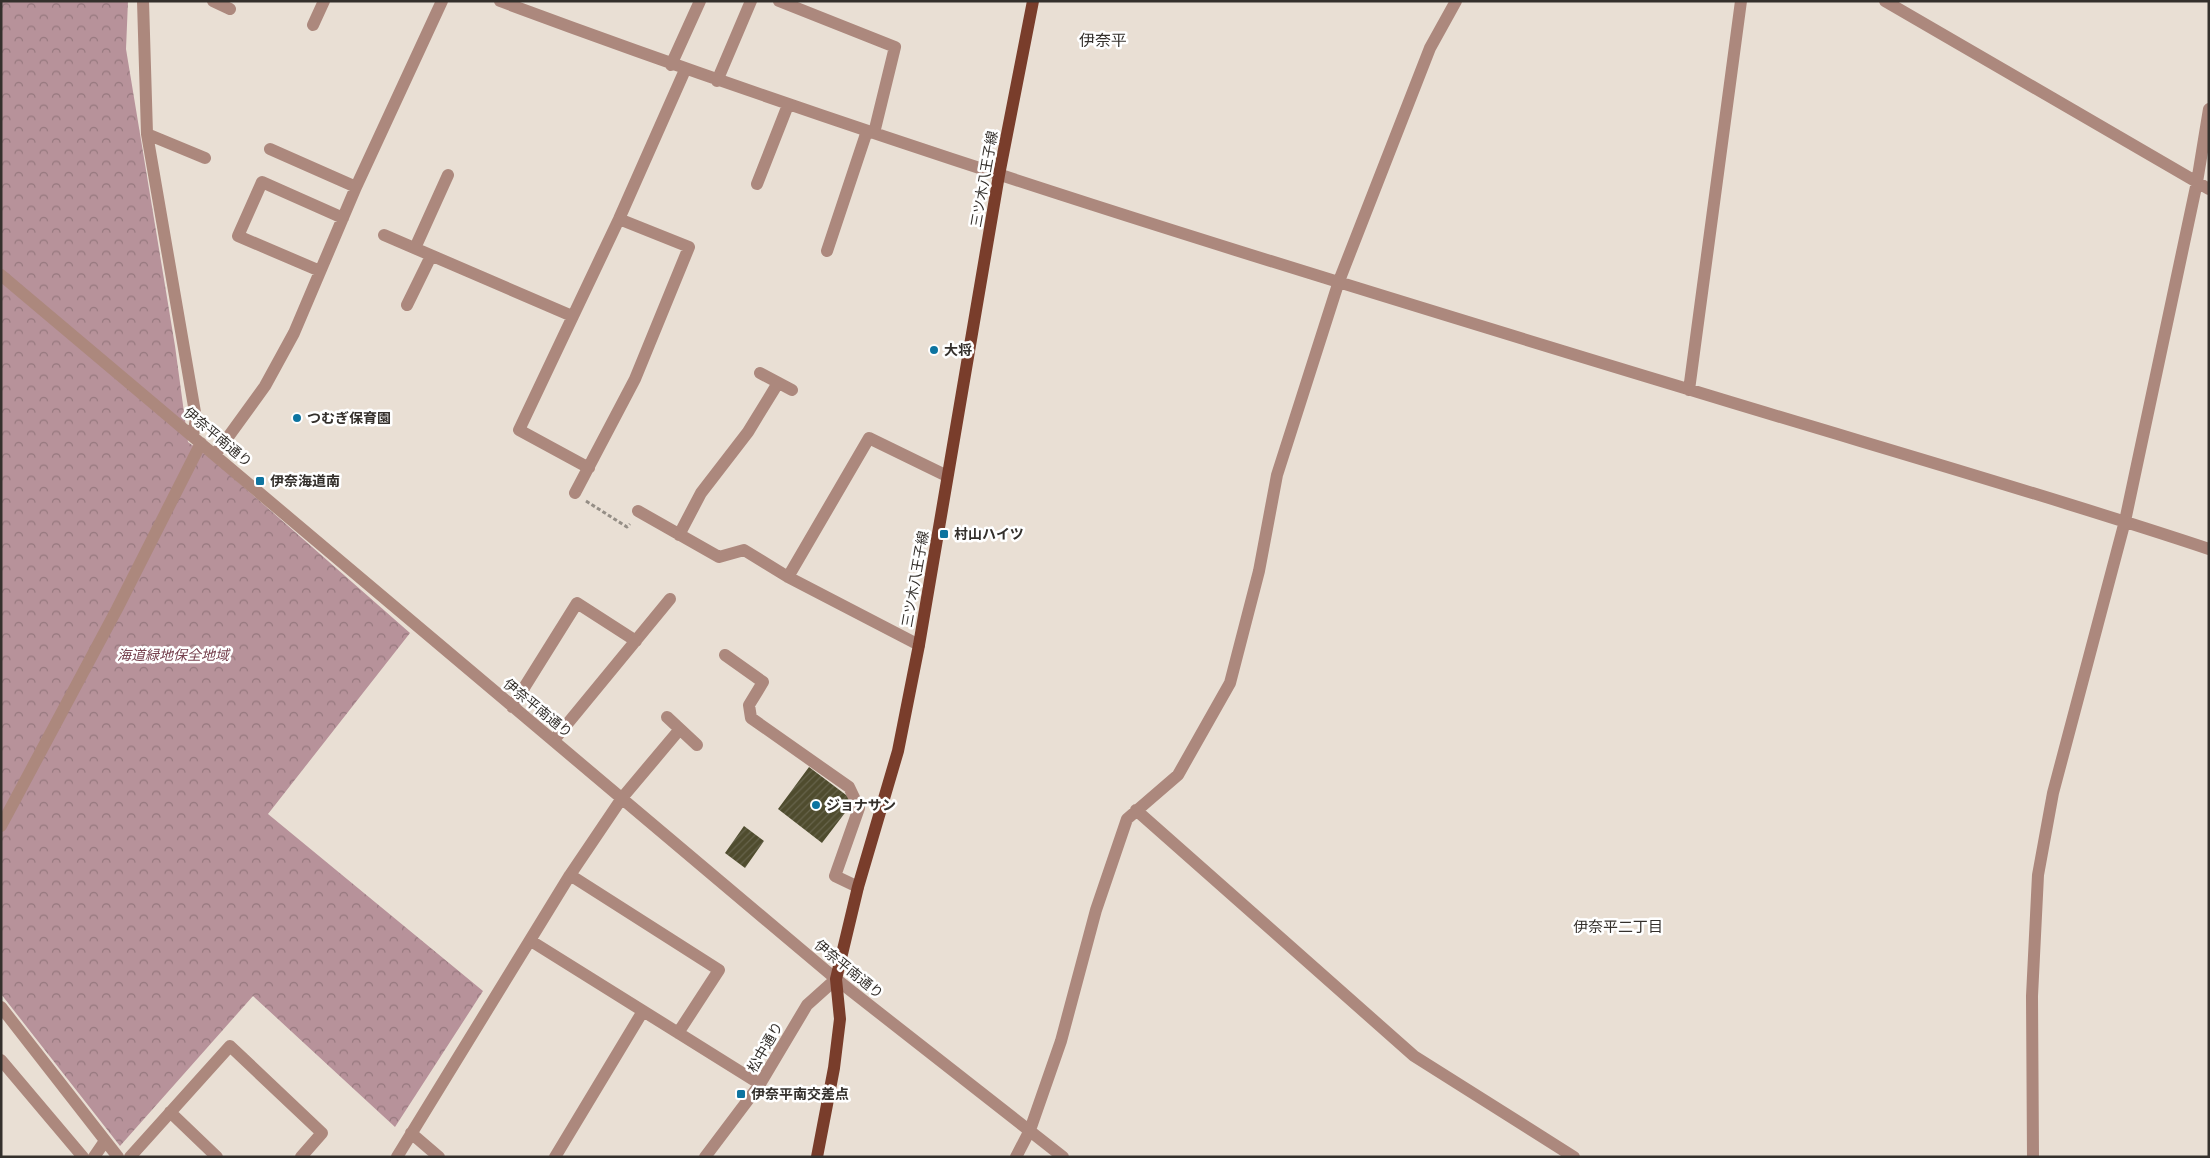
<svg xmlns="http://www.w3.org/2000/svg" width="2210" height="1158" font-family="'Crimson Pro','Noto Sans JP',serif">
  <defs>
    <pattern id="forest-crowns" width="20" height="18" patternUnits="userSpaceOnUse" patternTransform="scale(1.25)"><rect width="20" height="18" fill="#b7929a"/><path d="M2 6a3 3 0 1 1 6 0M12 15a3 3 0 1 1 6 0" fill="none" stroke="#96787e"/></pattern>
    <pattern id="building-hatch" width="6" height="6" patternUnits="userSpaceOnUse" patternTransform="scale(1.25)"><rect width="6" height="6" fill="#4f4c2e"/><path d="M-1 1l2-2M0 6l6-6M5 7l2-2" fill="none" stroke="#66634b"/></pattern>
  </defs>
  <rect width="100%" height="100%" fill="#e9dfd4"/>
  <path fill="url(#forest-crowns)" d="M1,1h127l-2,48 49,297 13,96 25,18 197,173 -142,181 215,177 -88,136 -142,-131 -133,150 -119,-152z"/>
  <path fill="url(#building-hatch)" d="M809,767l45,34 -32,42 -44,-34z
    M744,826l20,15 -19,27 -20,-15z"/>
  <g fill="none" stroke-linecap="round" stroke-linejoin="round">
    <path stroke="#958e86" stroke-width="3" stroke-dasharray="4 2.5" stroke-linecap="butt" d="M586,501l41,26 3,-3"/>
    <path stroke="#ac887d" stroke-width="12" d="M143,1l4,133 49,284 -3,18
      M213,1l17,8
      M500,1c392,146 792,268 1191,389 173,53 347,102 518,159
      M779,1l116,46 -21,86
      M1885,1l324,188
      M313,25l11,-24
      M671,65l29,-64
      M717,81l34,-80
      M147,134l58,24
      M270,149l86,38
      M757,184l31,-79
      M384,235l188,81
      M415,248l33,-73
      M827,251l40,-120
      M320,271l-82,-35 24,-54 81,36
      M1,275l835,704 227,178
      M407,305l24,-49
      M760,373l32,17
      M1689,390l52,-389
      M215,455l50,-69 29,-53 62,-146 86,-186
      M589,468l-70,-38 100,-211 66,-149
      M575,493l60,-114 54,-132 -70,-28
      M638,511l81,46 25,-7 44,27 131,68
      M679,535l22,-42 47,-61 30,-49
      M788,577l81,-139 78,38
      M725,655l38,27 -14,23 2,13 98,69 10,21 -24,68 23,11
      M512,707l65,-104 59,38
      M667,717l30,28
      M554,740l116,-141
      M1136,810l278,246 160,101
      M1,826l116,-217 84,-166
      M570,875l149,95 -41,63
      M531,941l229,143
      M1,1007l117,150
      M1,1060l82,97
      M170,1112l47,45
      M411,1133l28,24
      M94,1157l11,-16
      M130,1157l100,-111 92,87 -21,24
      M397,1157l173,-282 52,-77 58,-69
      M555,1157l88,-146
      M705,1157l55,-73 47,-79 29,-26
      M1016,1157l14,-27 31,-89 35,-131 31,-91 51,-44 52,-92 29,-112 18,-96 62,-194 91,-233 26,-47
      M2033,1157l-1,-161 6,-121 15,-82 72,-272 72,-339 12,-73"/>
    <path stroke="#793d2b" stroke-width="12" d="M817,1157l17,-89 6,-49 -4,-40 22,-92 40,-136 21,-106 80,-470 34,-174"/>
  </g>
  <g fill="#0d74a0" stroke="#fff" stroke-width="2">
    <circle cx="934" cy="350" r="5"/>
    <circle cx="297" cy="418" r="5"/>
    <rect x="255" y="476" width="10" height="10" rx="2.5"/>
    <rect x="939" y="529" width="10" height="10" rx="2.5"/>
    <circle cx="816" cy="805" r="5"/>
    <rect x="736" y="1089" width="10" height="10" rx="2.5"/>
  </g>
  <g text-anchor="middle" stroke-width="5" stroke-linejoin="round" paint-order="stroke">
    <g font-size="14" fill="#34302c" stroke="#fff">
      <text transform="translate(984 179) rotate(-80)" y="5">三ツ木八王子線</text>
      <text transform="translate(218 437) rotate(40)" y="5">伊奈平南通り</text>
      <text transform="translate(915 579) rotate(-80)" y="5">三ツ木八王子線</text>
      <text transform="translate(538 708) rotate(39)" y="5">伊奈平南通り</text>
      <text transform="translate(849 969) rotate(39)" y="5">伊奈平南通り</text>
      <text transform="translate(765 1047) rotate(-60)" y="5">松中通り</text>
    </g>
    <g font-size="14" font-weight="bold" fill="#34302c" stroke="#fff" text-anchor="start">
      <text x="944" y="355">大将</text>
      <text x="307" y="423">つむぎ保育園</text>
      <text x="270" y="486">伊奈海道南</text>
      <text x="954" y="539">村山ハイツ</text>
      <text x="826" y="810">ジョナサン</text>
      <text x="751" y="1099">伊奈平南交差点</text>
    </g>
    <g font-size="14" font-style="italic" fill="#77424f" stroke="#fff">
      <text x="173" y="660">海道緑地保全地域</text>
    </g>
    <g font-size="15" fill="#34302c" stroke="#fff">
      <text x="1618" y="932">伊奈平二丁目</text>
    </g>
    <g font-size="16" fill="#34302c" stroke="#fff">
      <text x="1103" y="46">伊奈平</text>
    </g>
  </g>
  <rect width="2210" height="1158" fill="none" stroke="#34302c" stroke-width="5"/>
</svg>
